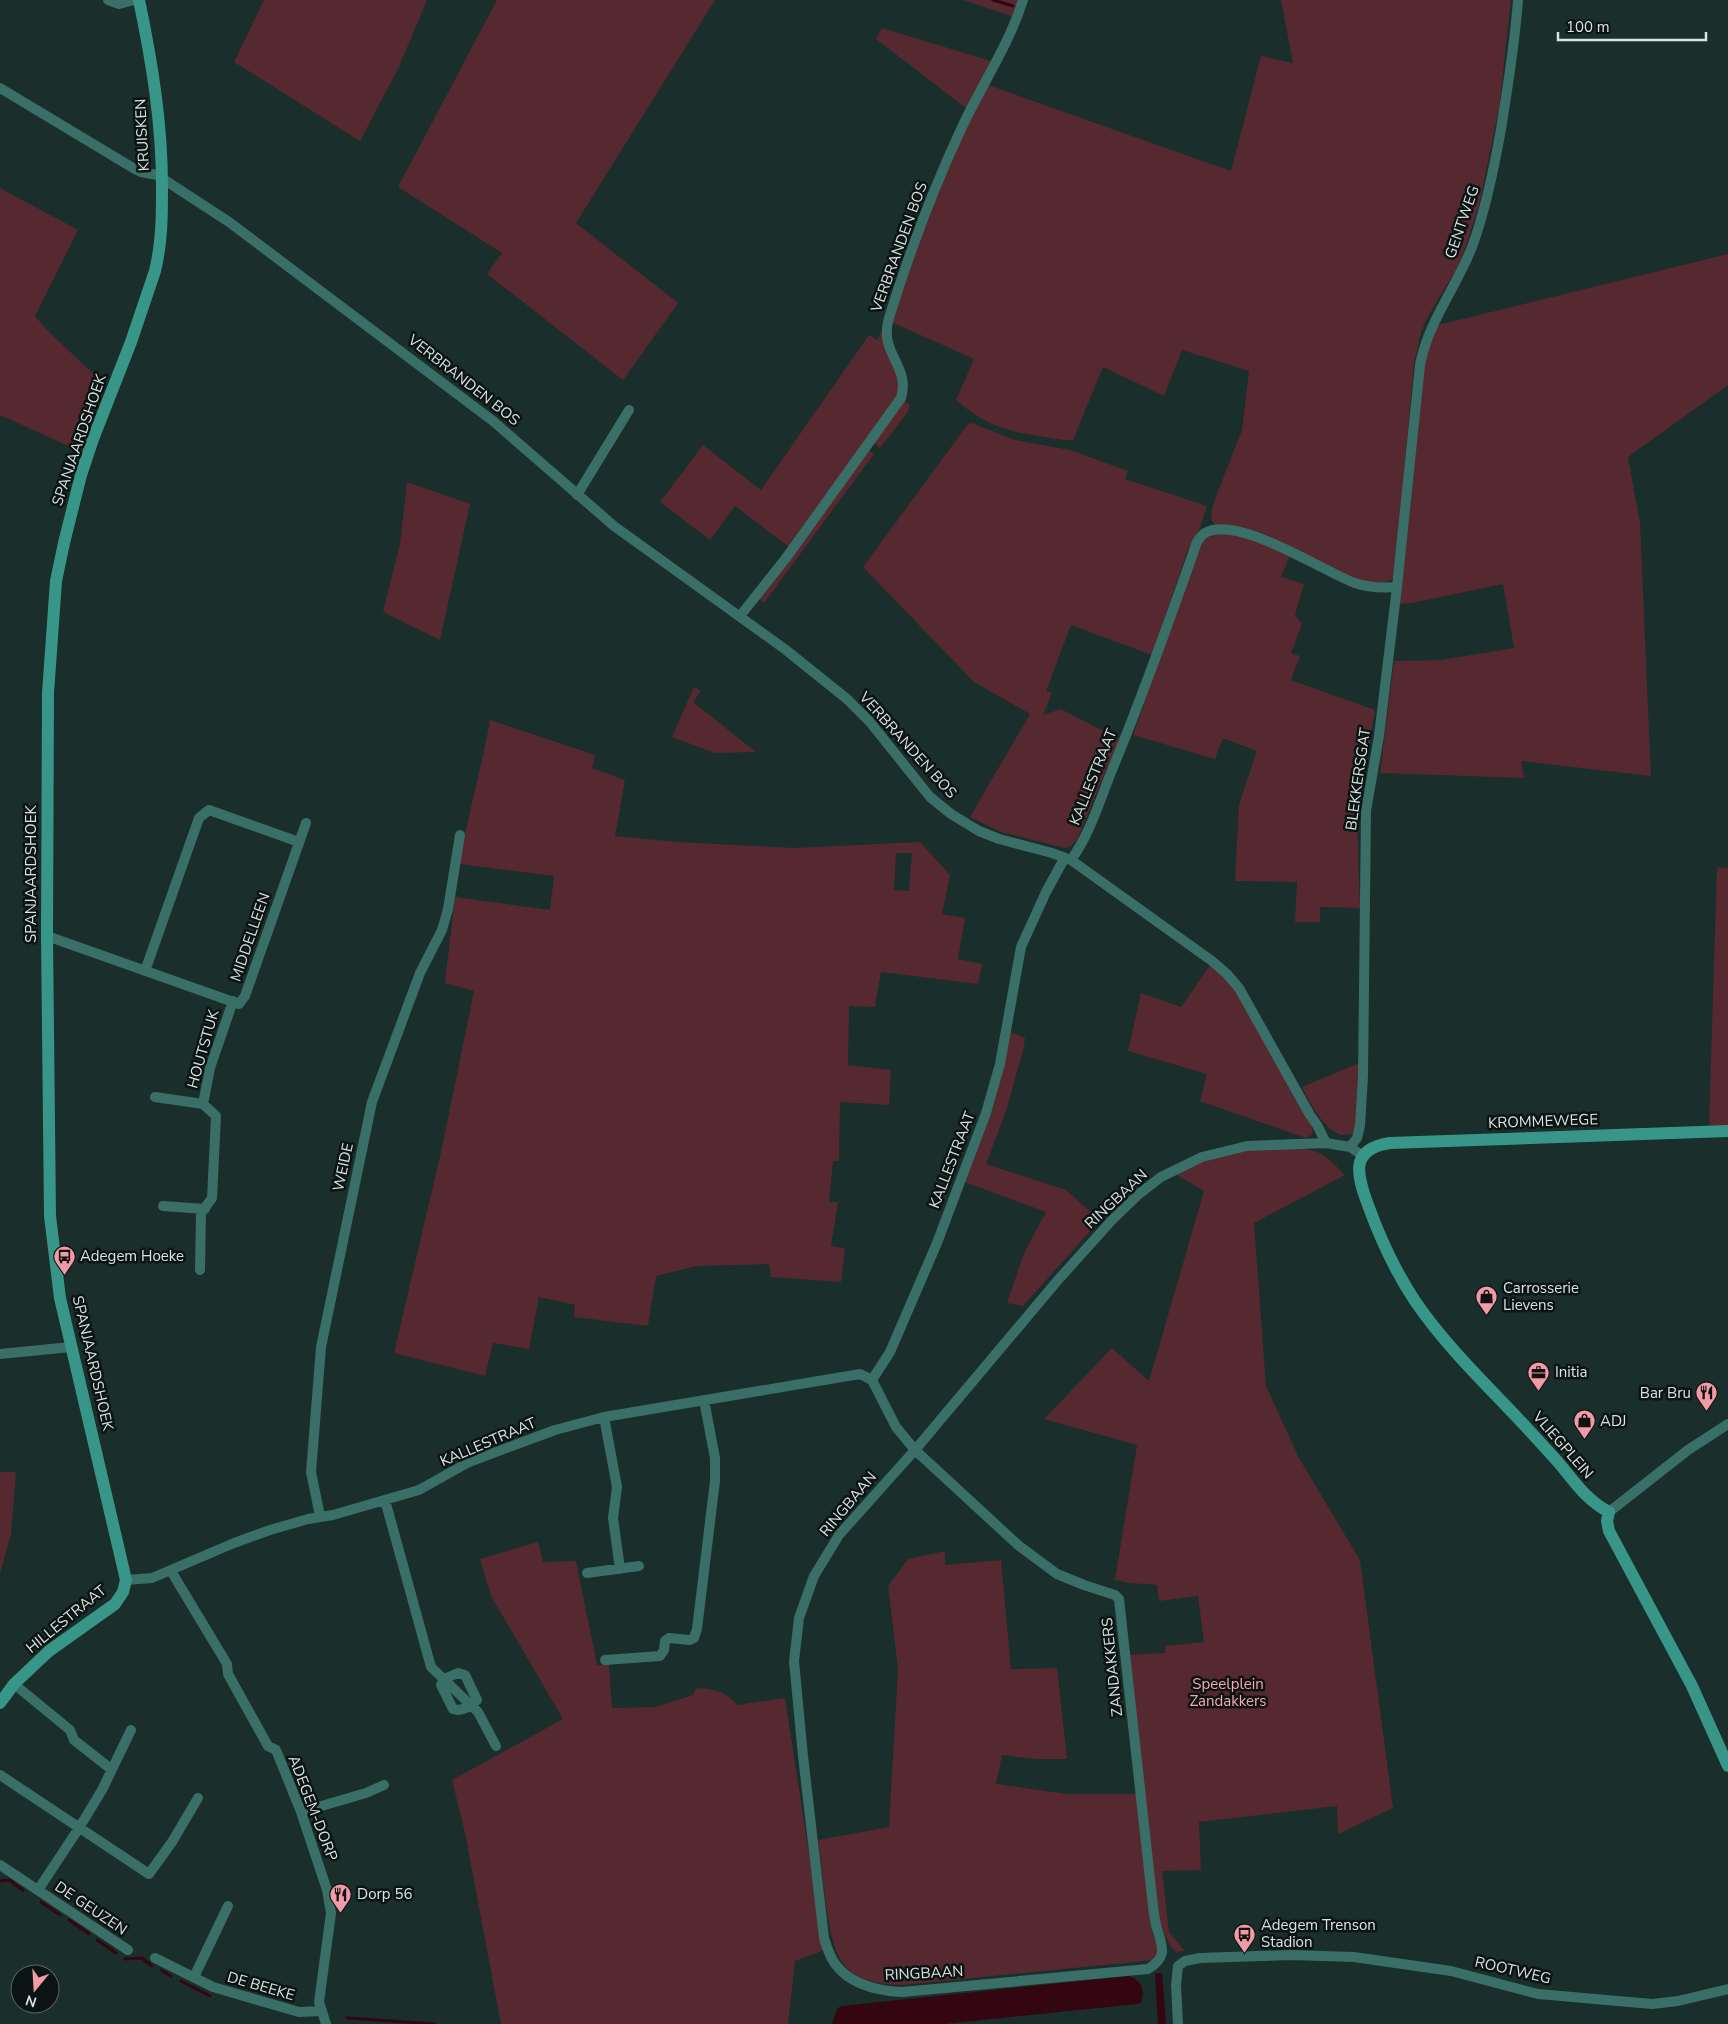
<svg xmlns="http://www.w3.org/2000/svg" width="1728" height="2024" font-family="'Nunito Sans',sans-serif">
  <rect width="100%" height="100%" fill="#1a2e2b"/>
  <path fill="#562830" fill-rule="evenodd" d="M264,0h163l-29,69 -38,72 -126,-79z
    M497,0h218l-139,223 102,80 -55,77 -136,-106 15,-21 -104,-66z
    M963,0h56l-5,17z
    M1281,0h230l-12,109 -20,96 -13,41 -9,22 -31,52 -5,13 -7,31 -20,214c-23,21 -105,-34 -130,-44 -16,-6 -32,-9 -49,-9l-3,-4 -1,-7 4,-15 27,-69 7,-59 -67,-21 -18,46 -61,-29 -30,73h-10c-45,-7 -72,-9 -107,-40l18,-41 -83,-37 34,-102 40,-95 23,-40 243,86 30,-115 32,7z
    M882,28l112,34 -27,47 -91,-70z
    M0,188l78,42 -43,86 15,17 49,46 -26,69 -73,-33z
    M1728,254v131l-100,72 12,66 11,253 -130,-15 3,17 -144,-5 14,-112 47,-1 73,-12 -11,-64 -91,19 -13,1c7,-52 12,-103 17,-155 4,-41 3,-86 22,-124z
    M882,331l20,49 -6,19 -108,147 -53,-40 -25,34 -50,-38 43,-57 58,45 108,-155 8,5z
    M903,399l7,6 -2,7 -28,36 -7,-7z
    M972,423l43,17 55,10 58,21 -3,8 82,27 -8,24 -12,22 -35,103 -81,-30 -25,66 6,2 -9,22 18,-6 58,30 -42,101 -7,7 -5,1 -64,-16 -31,-15 60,-103 -56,-32 -111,-115 105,-143z
    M867,449l7,5 -110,149 -5,-4z
    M407,482l63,22 -30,136 -57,-28 17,-68z
    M1220,533l30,5 40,17 -9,22 23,7 -9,31 7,9 -11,29 9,3 -9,24 84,30 -18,106 3,92 -40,-1v15h-25l2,-40 -62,-1 4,-76 18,-54 -34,-13 -8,21 -82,-24 64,-183c6,-12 10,-16 23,-19z
    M694,687l7,4 -8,11 63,50 -41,1 -43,-16z
    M490,720l105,35 -3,13 33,12 -10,56 62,6 117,6 126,-6 30,33 -8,39 23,4 -7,41 24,5 -4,20 -97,-12 -6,35 -26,-1 -1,59 43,5 -2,35 -49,-3 -1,59h-6l-4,41h9l-7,44 14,2 -4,34 -70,-5 -2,-13 -73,2 -40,10 -8,50 -74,-9 1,-12 -36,-8 -10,52 -36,-6 -8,33 -91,-23 47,-201 33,-161 -29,-8 10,-86 95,13 4,-34 -94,-12c7,-49 22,-96 30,-144zM896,853h16l-3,38 -15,-1z
    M1717,867l11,1v258l-19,1z
    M1211,964l26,27 75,134 1,9 -7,4 -106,-37 7,-27 -79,-23 13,-58 40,14z
    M1011,1032l14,6 -1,9 -18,64 -20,53 80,26 34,30 -77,86 -16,-3 17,-50 22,-41 -81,-30 28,-74z
    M1359,1063l-1,67 -7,4 -10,1c-20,-8 -30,-31 -39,-48z
    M1305,1149c20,3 26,12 40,26l-91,48 12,163 33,72 61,102 33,248 -55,26 -1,-28 -138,16 2,48 -39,1 7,61 16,19 -9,1 -5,-5 -11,-21 -32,-271 37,-2v-7l39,-4 -6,-46 -39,5 -2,-16 -27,-2 -15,-3 22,-135 -93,-26 68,-71 37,33 55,-190 -29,-17 29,-13 47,-11z
    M0,1472h16l-5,62 -11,40z
    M538,1542l5,20 33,-1 21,104 12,-1 3,44 43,-1 38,-12 3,-7c16,1 31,3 41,17l48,-7 39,252 -29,11 -7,63h-287l-36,-191 -13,-53 111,-61 -72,-123 -11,-37z
    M945,1551v14l56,-5 10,109 46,-1 10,91h-31l-34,-4 -6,29 71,10h69l16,139 7,17 -4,10 -252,25c-62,-1 -69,-26 -77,-80 -3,-21 -5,-43 -8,-65l71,-13 9,-159 -10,-82 20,-27z"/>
  <path fill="#330612" d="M1155,1973h7l4,51h-8z
    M1129,1976c13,5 16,13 12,27l-4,1 -193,20h-112l5,-15 4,-3z"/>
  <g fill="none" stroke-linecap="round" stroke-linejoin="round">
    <path stroke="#330612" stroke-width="3" d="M993,0l20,6
      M0,1881l9,-1 14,10
      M41,1902l19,13
      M69,1920l20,14
      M97,1940l19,13
      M125,1959l17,-1 10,8
      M161,1970l10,6
      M181,1981l29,15
      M347,2018l88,6"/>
    <path stroke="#396f66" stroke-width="10" d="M108,0l11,4 15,-4
      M0,88l133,80 8,4 16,3 72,47 264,199 121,105 172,124 61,49 23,23 60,75 21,17 28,17 20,8 53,14 19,7 141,101 15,13 12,14 71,127 7,10 9,18
      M577,495l52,-85
      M740,616l46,-58 115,-160c10,-32 -23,-45 -12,-80 20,-65 44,-129 73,-191 20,-43 47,-82 61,-127
      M1071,860c19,-26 29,-60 41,-90 31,-75 58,-151 85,-228 2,-3 5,-7 8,-9 32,-19 117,38 150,50 14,5 28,5 42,4
      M47,936l192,68 6,-8 61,-173
      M145,971l54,-153 10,-8 90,32
      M155,1097l48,7
      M1350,1147l7,-9 3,-12 3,-50 3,-265 13,-75 18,-149 23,-222c8,-43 36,-77 52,-118 14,-38 22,-78 29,-118 7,-43 14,-86 17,-129
      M163,1206l42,3
      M200,1270l1,-57 11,-15 4,-82 -13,-12 7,-36 23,-67
      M0,1354l71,-7
      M872,1380l18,-28 47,-109 49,-130 14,-49 21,-117 25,-55 18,-33
      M604,1417l13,70 -4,31 7,51
      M385,1500l46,167 47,45 18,34
      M1609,1512l79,-62 40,-26
      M320,1516l-9,-44 10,-125 51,-245 48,-129 22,-43 6,-21 12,-74
      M171,1571l56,93 1,10 40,72 8,4 25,62 26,78 4,23 -12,89 7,22
      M587,1573l52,-7
      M126,1580l26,-2 82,-35 36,-13 38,-11 25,-4 86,-25 50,-28 86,-32 49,-13 256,-43 12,6 24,47 19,23 103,95 39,29 27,11 31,10 4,4 33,298c1,10 2,19 4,28 5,20 14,31 -8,44l-246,23c-26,-1 -58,-9 -71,-35 -3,-6 -5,-13 -7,-19l-21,-182 -9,-95 5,-43 15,-42 25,-41 76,-85 143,-170 54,-60 27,-26 22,-17 41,-20 45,-11 79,-3 24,4 13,9
      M605,1660l55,-4 4,-6 1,-9 4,-3 20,2 5,-2 3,-9 18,-148v-23l-11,-58
      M458,1673l7,2 12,25c-7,7 -15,12 -24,9l-12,-24 3,-6z
      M14,1684l56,46 4,10 37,29
      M0,1775l149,99 23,-32 26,-44
      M301,1812l65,-19 18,-8
      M0,1865l128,85
      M38,1890l41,-62 23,-38 29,-60
      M155,1958l58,29 86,25 23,-1
      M194,1977l34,-71
      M1178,2024l-2,-39 2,-19 7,-5 15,-3 91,-3 63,2 97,14 87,23 114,10 26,-3 50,-12"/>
    <path stroke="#389689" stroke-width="12" d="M1728,1131l-338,12c-41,6 -33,32 -22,62 12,33 27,66 47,96 32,47 74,86 112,127 11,12 21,23 31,34 16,19 28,38 51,50l-2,9 2,10 83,155 36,80
      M0,1703l14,-19 35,-33 66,-47 8,-12 3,-12 -66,-282 -10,-82 -3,-280 1,-243 8,-112 8,-38 17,-68 12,-36 38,-97 24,-71c7,-29 7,-55 7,-84 0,-64 -10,-125 -23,-187"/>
  </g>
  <defs>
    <symbol id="bus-pin" viewBox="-11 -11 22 30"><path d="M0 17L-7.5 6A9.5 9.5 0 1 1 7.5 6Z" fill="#f39aa8" stroke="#0c1413"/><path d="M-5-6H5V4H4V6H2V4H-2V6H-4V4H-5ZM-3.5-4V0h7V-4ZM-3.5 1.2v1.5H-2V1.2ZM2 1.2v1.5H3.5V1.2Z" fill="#111"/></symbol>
    <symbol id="shop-pin" viewBox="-11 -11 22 30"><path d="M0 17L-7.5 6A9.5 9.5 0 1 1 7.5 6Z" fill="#f39aa8" stroke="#0c1413"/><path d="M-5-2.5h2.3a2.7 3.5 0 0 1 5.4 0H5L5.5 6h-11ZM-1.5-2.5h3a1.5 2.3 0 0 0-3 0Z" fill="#111"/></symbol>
    <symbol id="office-pin" viewBox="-11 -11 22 30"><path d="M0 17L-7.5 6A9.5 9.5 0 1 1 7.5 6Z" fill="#f39aa8" stroke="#0c1413"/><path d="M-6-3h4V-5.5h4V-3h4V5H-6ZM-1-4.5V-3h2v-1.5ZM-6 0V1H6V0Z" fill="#111"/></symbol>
    <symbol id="restaurant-pin" viewBox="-11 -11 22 30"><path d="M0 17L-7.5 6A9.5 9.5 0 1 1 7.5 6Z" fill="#f39aa8" stroke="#0c1413"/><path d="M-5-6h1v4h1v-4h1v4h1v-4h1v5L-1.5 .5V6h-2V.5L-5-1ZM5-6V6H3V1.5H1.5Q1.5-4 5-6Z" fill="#111"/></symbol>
  </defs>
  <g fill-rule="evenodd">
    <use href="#bus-pin" x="52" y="1244" width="25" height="34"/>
    <use href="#shop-pin" x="1474" y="1284" width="25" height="34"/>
    <use href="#office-pin" x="1526" y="1360" width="25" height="34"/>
    <use href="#restaurant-pin" x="1694" y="1380" width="25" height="34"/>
    <use href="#shop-pin" x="1572" y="1408" width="25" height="34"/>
    <use href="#restaurant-pin" x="328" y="1882" width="25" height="34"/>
    <use href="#bus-pin" x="1232" y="1922" width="25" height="34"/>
  </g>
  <g text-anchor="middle" stroke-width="5" stroke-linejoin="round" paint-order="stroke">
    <g font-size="15" fill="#d9e5e2" stroke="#0c1413">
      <text transform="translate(142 135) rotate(-93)" y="5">KRUISKEN</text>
      <text transform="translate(1462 222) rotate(-71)" y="5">GENTWEG</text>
      <text transform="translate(899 247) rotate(-70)" y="5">VERBRANDEN BOS</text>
      <text transform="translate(464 380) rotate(38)" y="5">VERBRANDEN BOS</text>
      <text transform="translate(79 440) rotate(-71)" y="5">SPANJAARDSHOEK</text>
      <text transform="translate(908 745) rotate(48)" y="5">VERBRANDEN BOS</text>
      <text transform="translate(1093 777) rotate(-68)" y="5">KALLESTRAAT</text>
      <text transform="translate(1358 779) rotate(-82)" y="5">BLEKKERSGAT</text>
      <text transform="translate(31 874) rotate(-90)" y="5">SPANJAARDSHOEK</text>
      <text transform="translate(250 937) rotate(-71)" y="5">MIDDELLEEN</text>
      <text transform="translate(203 1049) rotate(-74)" y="5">HOUTSTUK</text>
      <text transform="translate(1543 1121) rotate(-2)" y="5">KROMMEWEGE</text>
      <text transform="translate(952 1160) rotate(-69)" y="5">KALLESTRAAT</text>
      <text transform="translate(343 1167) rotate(-78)" y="5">WEIDE</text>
      <text transform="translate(1116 1199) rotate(-43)" y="5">RINGBAAN</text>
      <text transform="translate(93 1363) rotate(77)" y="5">SPANJAARDSHOEK</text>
      <text transform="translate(488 1442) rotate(-23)" y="5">KALLESTRAAT</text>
      <text transform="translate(1563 1445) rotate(49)" y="5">VLIEGPLEIN</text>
      <text transform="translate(848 1504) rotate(-50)" y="5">RINGBAAN</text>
      <text transform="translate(66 1619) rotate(-39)" y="5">HILLESTRAAT</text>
      <text transform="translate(1112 1667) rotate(-96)" y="5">ZANDAKKERS</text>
      <text transform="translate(313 1808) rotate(69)" y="5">ADEGEM-DORP</text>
      <text transform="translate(91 1908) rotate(34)" y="5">DE GEUZEN</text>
      <text transform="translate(1513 1970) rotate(13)" y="5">ROOTWEG</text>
      <text transform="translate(924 1973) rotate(-3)" y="5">RINGBAAN</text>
      <text transform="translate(261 1986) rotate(16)" y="5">DE BEEKE</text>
    </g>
    <g font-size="15" fill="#d9e5e2" stroke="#0c1413" text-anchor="start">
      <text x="80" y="1261">Adegem Hoeke</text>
      <text x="1503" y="1293">Carrosserie<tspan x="1503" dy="17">Lievens</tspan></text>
      <text x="1555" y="1377">Initia</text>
      <text x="1691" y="1398" text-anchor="end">Bar Bru</text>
      <text x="1600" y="1426">ADJ</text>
      <text x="357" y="1899">Dorp 56</text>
      <text x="1261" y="1930">Adegem Trenson<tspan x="1261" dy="17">Stadion</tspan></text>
    </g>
    <g font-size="15" fill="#fba6b2" stroke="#0c1413">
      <text x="1228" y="1689">Speelplein<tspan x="1228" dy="17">Zandakkers</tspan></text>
    </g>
  </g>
  <g transform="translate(35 1989) rotate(198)"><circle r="24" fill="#0c1413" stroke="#5e6866"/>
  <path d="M0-4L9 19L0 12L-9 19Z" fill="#f39aa8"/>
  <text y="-8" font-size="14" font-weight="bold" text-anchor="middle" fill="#d9e5e2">N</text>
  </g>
  <path d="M1558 32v8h148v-8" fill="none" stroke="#d9e5e2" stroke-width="2.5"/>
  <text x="1566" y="32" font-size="15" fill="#d9e5e2" stroke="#0c1413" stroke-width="4" paint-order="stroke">100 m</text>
</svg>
